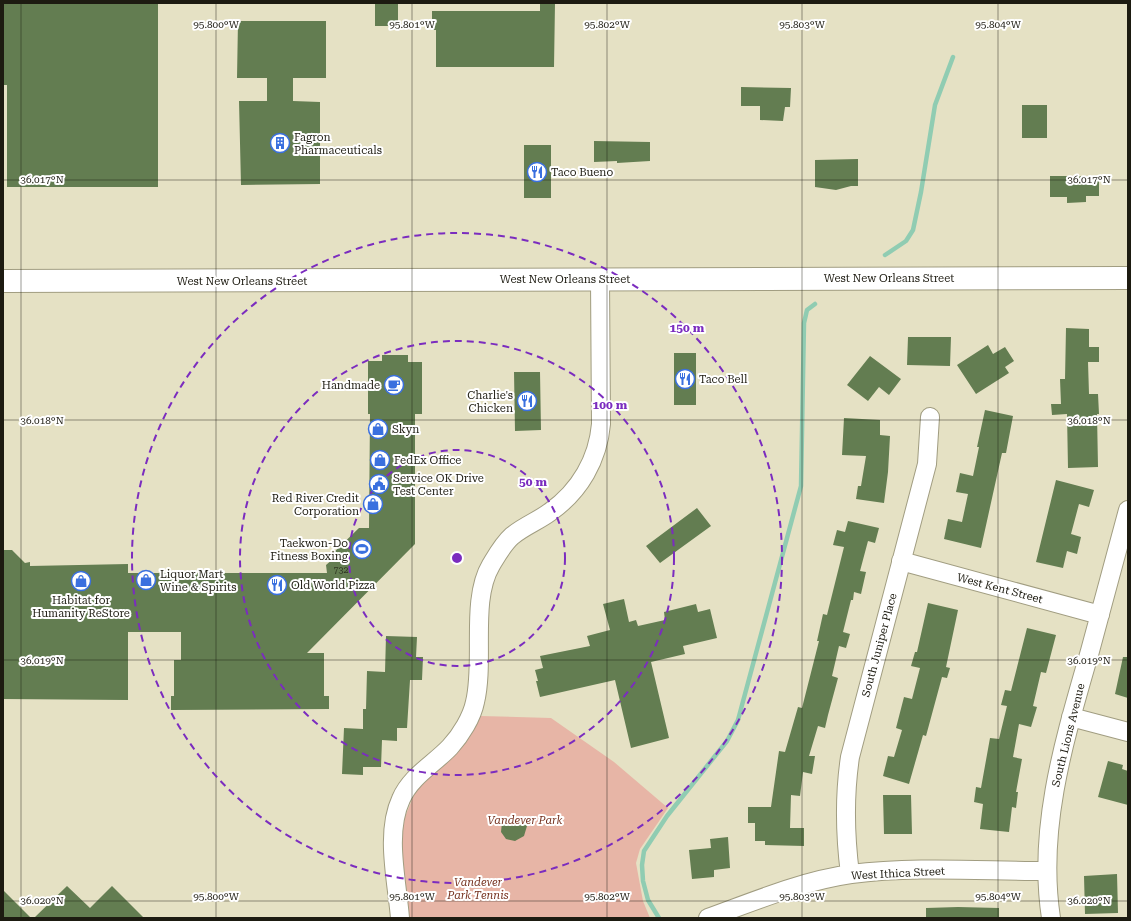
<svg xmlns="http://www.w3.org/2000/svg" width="1131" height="921" font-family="'Roboto Serif',serif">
  <rect width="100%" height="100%" fill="#e5e1c4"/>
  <path fill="#e7b5a6" d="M480,716l71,2 63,44 54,46 -28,41 -4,14 7,38 7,17h-243l-7,-89 18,-44z"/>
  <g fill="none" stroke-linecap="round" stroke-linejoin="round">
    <path stroke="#90ccb2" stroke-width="4.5" d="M885,255l21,-14 7,-11 8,-38 14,-87 18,-48
      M659,918l-11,-18 -5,-19 -1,-16 2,-14 23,-35 60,-75 11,-21 63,-234 3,-163 3,-13 8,-6"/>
  </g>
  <path fill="#637d51" d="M3,3h155v184h-151v-102h-4z
    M375,3h23v23h-23z
    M540,3h15l-1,64h-118v-37h-4v-19h108z
    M238,21h88v57h-33v23l27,1v82l-79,1 -2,-84h28v-23h-30z
    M741,87l50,1 -1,19h-5l-2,14 -23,-1v-14h-19z
    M1022,105h25v33h-25z
    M594,141l56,1v19l-33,2v-2l-23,1z
    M524,145h27v53h-27z
    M858,159v27h-7l-15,4 -21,-3v-27z
    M1050,176h49v20h-13v6l-19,1v-6h-17z
    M1066,328l23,1v18h10v15h-11l1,32h9l1,20h-2l1,53 -30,1 -1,-54 -15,1 -1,-11h10l-1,-25h5z
    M908,337h43l-1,29 -43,-1z
    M988,345l5,9 12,-7 9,14 -9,6 4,6 -33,21 -19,-29z
    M674,353h22v52h-22z
    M382,355h26v7h14v52h-7v130l-108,109h17v43h5v13l-158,1v-14h3v-36h7v-28h-53v68l-125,-1v-149h9l13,13 5,-1v4l98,-2v9h199l-1,-8 7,-6 -3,-3 29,-28h10l1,-114h-2v-53h14z
    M870,356l31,23 -12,16 -10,-8 -11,14 -21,-16z
    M514,372h26l1,58 -26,1z
    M985,410l28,6 -7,37h-4l-21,95 -37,-9 4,-20 14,3 6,-28 -12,-2 4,-19 13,3 6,-29h-2z
    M844,418l36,2v15l10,1 -2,36 -4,31 -28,-4 2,-13h3l5,-30 -24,-1z
    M1056,480l38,10 -5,17 -10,-3 -8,30 10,3 -4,17 -10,-3 -4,17 -27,-6z
    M697,508l14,18 -51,37 -14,-17z
    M848,521l31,7 -4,15 -7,-2 -8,30 6,1 -5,22 -7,-2 -1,8h-2l-8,32 7,2 -4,14 -7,-2 -7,30 6,2 -10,37 -3,13 -7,-2 -9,30h6l-3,18 -9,-2 -3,24 -9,-1 -1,33h14v18l-39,-1v-4h-10v-18h-7v-16h23l8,-56 6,1 13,-45 4,1 17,-67h-2l6,-27 4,1 17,-68 -11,-2 4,-15 8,2z
    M624,599l5,23 7,-2 2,6 27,-6 -1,-8 32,-8 2,8 12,-3 7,29 -34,8 2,8 -34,8 18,76 -38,10 -16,-68 -75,17 -4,-16h2l-3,-11 8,-2 -3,-12 50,-10 -3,-10 23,-6 -7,-26z
    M928,603l30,7 -12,57 4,1 -3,10 -5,-1 -16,59 -3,-1 -14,49 -26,-8 5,-20 6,1 8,-27 -6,-2 8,-31 8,2 8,-31 -9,-2 4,-14h2z
    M1027,628l29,7 -10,38 -5,-1 -8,34 4,1 -6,20 -12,-3 -6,33 9,2 -6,33h2l-2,16 -4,-1 -3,25 -29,-3 3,-25 -9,-2 2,-15 5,1 9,-50 9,1 8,-33 -6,-1 4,-15 6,1z
    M386,636l31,1 -1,20h7l-1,23h-12l-3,48h-10v13l-15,-1 -1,27h-18v8l-21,-1 2,-46 19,1v-20h3l1,-38 18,1z
    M1123,657h5v41l-13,-4z
    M1108,761l15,4 -1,4 6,2v34l-30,-8z
    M883,795h28l1,39h-28z
    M512,816l9,2 6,8 -3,10 -9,5 -9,-2 -5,-7 1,-10z
    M728,837l2,31 -16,2v7l-22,2 -3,-29 22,-2 -1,-9z
    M1117,874l1,39 -33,1 -1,-38z
    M67,886l23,22 22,-22 32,32h-110z
    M3,890l28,28h-28z
    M958,907l41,1v10h-73v-10z"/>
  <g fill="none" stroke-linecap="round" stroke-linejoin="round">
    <defs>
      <path id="minor" d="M901,561l199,54
        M1071,717l57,15
        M850,874c-5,-39 -6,-77 0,-117l77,-293 3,-47
        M400,918c-3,-37 -15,-85 1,-119 10,-23 33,-35 49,-52 11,-12 22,-30 25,-45 10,-41 -5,-102 16,-137 6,-10 12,-21 21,-29 12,-10 26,-15 38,-24 30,-21 48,-53 51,-88l-1,-145
        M708,918c47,-17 94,-37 143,-44 64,-8 131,-3 195,-3
        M1051,918c-14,-91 14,-180 39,-267 13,-47 25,-94 38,-141"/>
      <path id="major" d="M3,281l1125,-3"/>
    </defs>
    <use href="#minor" stroke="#a19d81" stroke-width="20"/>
    <use href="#major" stroke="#a19d81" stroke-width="24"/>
    <use href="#minor" stroke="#fff" stroke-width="18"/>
    <use href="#major" stroke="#fff" stroke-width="22"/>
  </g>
  <path fill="none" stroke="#1d1b11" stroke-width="1" stroke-opacity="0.45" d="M21,3v915M216,3v915M412,3v915M607,3v915M802,3v915M998,3v915M3,180h1125M3,420h1125M3,660h1125M3,901h1125"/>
  <g fill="none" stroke="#7b2cbf" stroke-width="2" stroke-dasharray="7 5">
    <circle cx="457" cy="558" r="108"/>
    <circle cx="457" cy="558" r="217"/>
    <circle cx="457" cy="558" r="325"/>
  </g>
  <defs>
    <symbol id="building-ring" viewBox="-11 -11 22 22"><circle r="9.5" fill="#fff" stroke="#3a70df" stroke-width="1.5"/><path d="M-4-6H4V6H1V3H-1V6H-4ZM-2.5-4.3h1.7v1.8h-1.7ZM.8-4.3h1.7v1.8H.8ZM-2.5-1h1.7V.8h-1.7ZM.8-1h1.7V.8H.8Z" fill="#3a70df"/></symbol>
    <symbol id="restaurant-ring" viewBox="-11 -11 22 22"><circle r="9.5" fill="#fff" stroke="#3a70df" stroke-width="1.5"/><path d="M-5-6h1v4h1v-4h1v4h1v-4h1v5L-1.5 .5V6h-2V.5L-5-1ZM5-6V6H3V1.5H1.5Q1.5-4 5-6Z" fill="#3a70df"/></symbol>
    <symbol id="cafe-ring" viewBox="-11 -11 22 22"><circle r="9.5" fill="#fff" stroke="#3a70df" stroke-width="1.5"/><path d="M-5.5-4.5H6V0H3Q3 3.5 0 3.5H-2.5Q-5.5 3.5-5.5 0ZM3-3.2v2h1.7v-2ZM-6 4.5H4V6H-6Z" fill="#3a70df"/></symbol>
    <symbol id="shop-ring" viewBox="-11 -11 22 22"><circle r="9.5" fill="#fff" stroke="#3a70df" stroke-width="1.5"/><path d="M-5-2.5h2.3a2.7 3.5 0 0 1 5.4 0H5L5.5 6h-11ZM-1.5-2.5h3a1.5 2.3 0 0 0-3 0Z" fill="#3a70df"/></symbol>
    <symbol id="civic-ring" viewBox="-11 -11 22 22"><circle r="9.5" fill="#fff" stroke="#3a70df" stroke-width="1.5"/><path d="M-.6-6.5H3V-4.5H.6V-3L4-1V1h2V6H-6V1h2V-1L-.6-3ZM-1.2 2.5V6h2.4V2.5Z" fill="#3a70df"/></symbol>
    <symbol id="stadium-ring" viewBox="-11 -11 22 22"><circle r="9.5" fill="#fff" stroke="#3a70df" stroke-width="1.5"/><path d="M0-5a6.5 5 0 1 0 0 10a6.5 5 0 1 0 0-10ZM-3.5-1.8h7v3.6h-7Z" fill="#3a70df"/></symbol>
  </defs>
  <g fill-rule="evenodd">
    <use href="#building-ring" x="269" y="132" width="22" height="22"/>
    <use href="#restaurant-ring" x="526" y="161" width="22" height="22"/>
    <use href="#restaurant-ring" x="674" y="368" width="22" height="22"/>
    <use href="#cafe-ring" x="383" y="374" width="22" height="22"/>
    <use href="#restaurant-ring" x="516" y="390" width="22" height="22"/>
    <use href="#shop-ring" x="367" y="418" width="22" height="22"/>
    <use href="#shop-ring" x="369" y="449" width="22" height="22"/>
    <use href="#civic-ring" x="368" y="473" width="22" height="22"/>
    <use href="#shop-ring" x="362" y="493" width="22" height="22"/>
    <use href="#stadium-ring" x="351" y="538" width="22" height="22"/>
    <use href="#shop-ring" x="135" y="569" width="22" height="22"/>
    <use href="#shop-ring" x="70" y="570" width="22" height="22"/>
    <use href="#restaurant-ring" x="266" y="574" width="22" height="22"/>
  </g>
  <g text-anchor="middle" stroke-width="4" stroke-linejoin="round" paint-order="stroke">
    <g font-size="9" fill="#2e3421">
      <text x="341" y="573">732</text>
    </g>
    <g font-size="11" fill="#1d1b11" stroke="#fff" text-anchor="start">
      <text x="294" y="141">Fagron<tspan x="294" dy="13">Pharmaceuticals</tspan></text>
      <text x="551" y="176">Taco Bueno</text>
      <text x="699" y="383">Taco Bell</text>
      <text x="380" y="389" text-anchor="end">Handmade</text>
      <text x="513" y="399" text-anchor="end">Charlie's<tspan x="513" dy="13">Chicken</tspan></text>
      <text x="392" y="433">Skyn</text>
      <text x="394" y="464">FedEx Office</text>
      <text x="393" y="482">Service OK Drive<tspan x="393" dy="13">Test Center</tspan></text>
      <text x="359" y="502" text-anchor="end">Red River Credit<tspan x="359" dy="13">Corporation</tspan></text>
      <text x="348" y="547" text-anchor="end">Taekwon-Do<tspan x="348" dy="13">Fitness Boxing</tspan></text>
      <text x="160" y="578">Liquor Mart<tspan x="160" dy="13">Wine &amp; Spirits</tspan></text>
      <text x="291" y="589">Old World Pizza</text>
      <text x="81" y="604" text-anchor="middle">Habitat for<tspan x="81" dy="13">Humanity ReStore</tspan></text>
    </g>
    <g font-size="11" fill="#1d1b11" stroke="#fff">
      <text x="889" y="282">West New Orleans Street</text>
      <text x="565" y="283">West New Orleans Street</text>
      <text x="242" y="285">West New Orleans Street</text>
      <text transform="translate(1000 588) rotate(15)" y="4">West Kent Street</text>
      <text transform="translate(879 645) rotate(-75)" y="4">South Juniper Place</text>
      <text transform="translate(1068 735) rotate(-76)" y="4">South Lions Avenue</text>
      <text transform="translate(898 873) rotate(-3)" y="4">West Ithica Street</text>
    </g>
    <g font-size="11" font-style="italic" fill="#75311e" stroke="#fff">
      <text x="525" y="824">Vandever Park</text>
      <text x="478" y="886">Vandever<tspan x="478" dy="13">Park Tennis</tspan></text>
    </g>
  </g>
  <g font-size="10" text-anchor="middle" fill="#1d1b11" stroke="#fff" stroke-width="4" stroke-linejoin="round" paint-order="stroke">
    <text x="216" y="28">95.800°W</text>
    <text x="412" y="28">95.801°W</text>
    <text x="607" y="28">95.802°W</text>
    <text x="802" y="28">95.803°W</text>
    <text x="998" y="28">95.804°W</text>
    <text x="1089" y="183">36.017°N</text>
    <text x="42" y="183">36.017°N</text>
    <text x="1089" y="424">36.018°N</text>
    <text x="42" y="424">36.018°N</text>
    <text x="1089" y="664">36.019°N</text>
    <text x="42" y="664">36.019°N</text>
    <text x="216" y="900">95.800°W</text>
    <text x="412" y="900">95.801°W</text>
    <text x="607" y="900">95.802°W</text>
    <text x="802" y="900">95.803°W</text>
    <text x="998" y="900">95.804°W</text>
    <text x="1089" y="904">36.020°N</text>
    <text x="42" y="904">36.020°N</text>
  </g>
  <circle cx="457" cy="558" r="6" fill="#7b2cbf" stroke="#fff" stroke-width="2"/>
  <g font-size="12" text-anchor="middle" font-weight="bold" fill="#7b2cbf" stroke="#fff" stroke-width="4" stroke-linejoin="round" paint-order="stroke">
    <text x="687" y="332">150 m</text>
    <text x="610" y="409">100 m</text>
    <text x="533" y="486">50 m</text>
  </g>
  <rect width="1131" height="921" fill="none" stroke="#1d1b11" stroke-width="8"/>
</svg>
